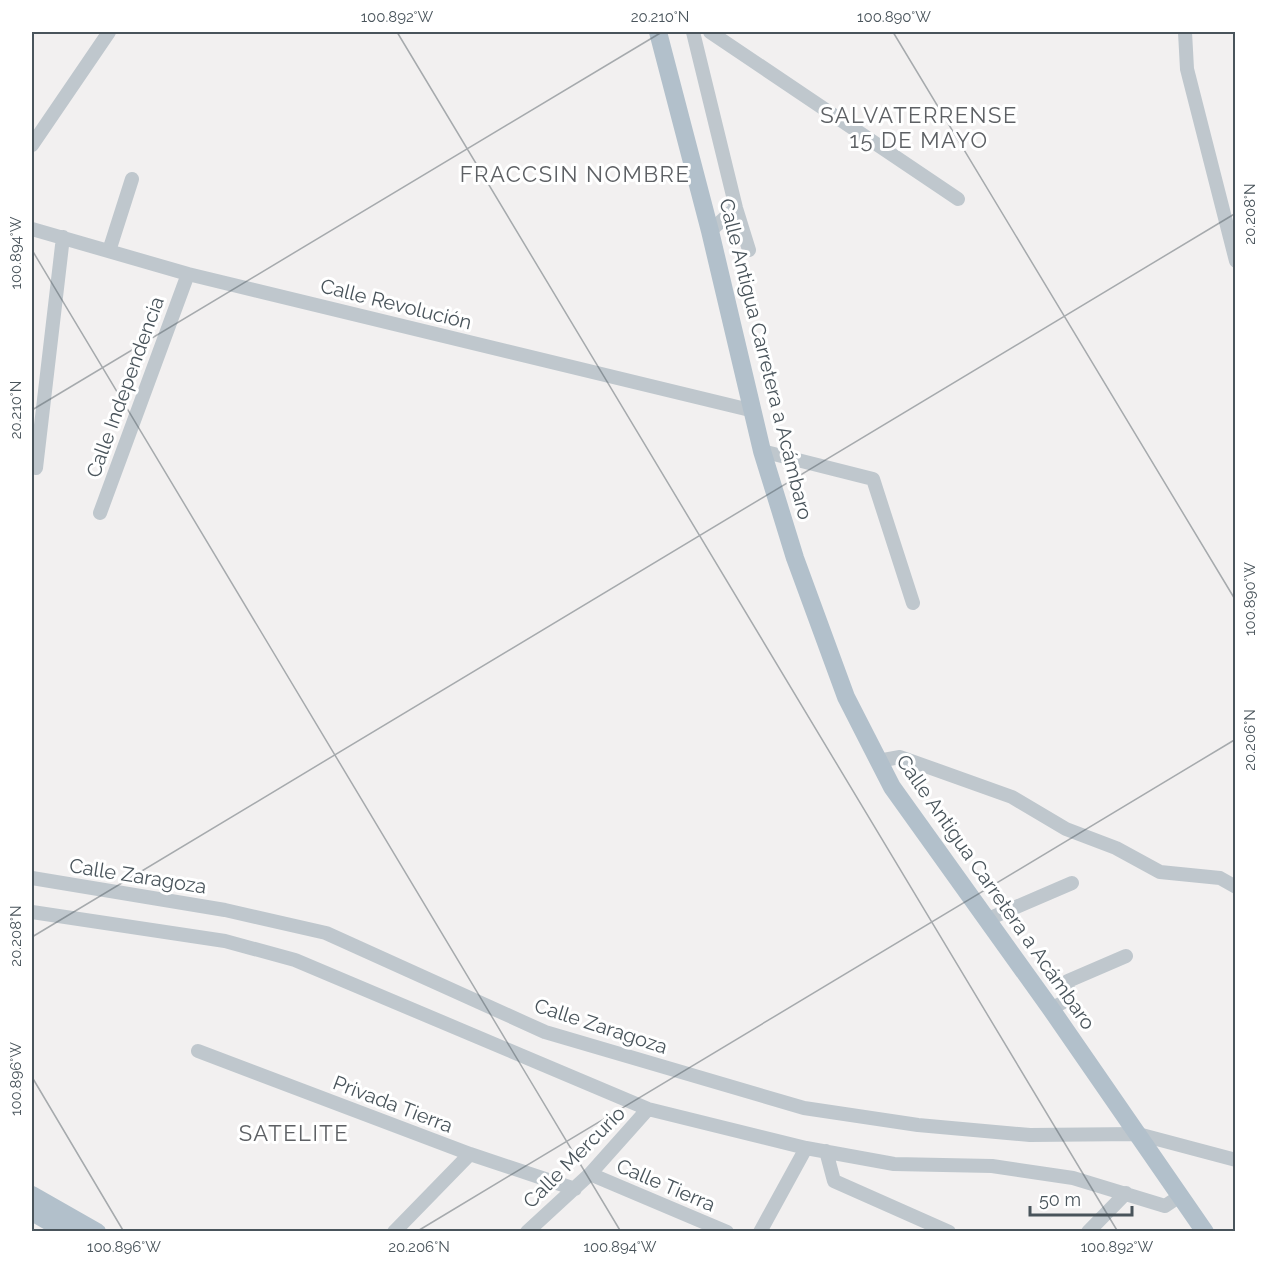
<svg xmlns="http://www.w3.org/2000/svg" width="1267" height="1263" font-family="Raleway,sans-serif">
  <rect width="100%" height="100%" fill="#f2f0f0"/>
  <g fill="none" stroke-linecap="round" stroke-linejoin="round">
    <path stroke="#bfc7cd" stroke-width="14" d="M693,32l43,176 13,42
      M710,32l248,167
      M1185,32l2,37 49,192
      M32,145l77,-113
      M32,229l156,45 566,137
      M710,231l26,-23
      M109,251l23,-72
      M762,451l111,28 40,124
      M36,468l27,-231
      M100,513l88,-239
      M878,761l22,-4 112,40 54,32 50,19 44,24 60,6 16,9
      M32,878l193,32 101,23 219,99 259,76 114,17 112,10 108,-1 98,26
      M32,912l193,29 70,19 353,149 158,39 88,16 98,2 81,12 92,28 15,-10
      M986,920l86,-37
      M1051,1009l16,-9 1,-19 58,-25
      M198,1051l272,103 105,35
      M826,1151l8,30 115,51
      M590,1174l137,58
      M394,1232l76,-78
      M527,1232l63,-58 58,-65
      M760,1232l46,-84
      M1088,1232l38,-39"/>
    <path stroke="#b2c0cb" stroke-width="18" d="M658,32l52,199 52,220 33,107 51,139 46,90 159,222 154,223
      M32,1195l65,37
      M32,1212l35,20"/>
  </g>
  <path fill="none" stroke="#49545b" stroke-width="1.5" stroke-opacity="0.45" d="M397,32l721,1200M893,32l343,569M32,250l589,982M32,410l630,-378M32,937l1204,-724M32,1077l92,155M416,1232l820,-493"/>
  <g text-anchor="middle" stroke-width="6" stroke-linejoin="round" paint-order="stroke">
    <g font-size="20" fill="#49545b" stroke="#fff">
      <text transform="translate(396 304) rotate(14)" y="7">Calle Revolución</text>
      <text transform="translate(766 359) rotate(76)" y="7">Calle Antigua Carretera a Acámbaro</text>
      <text transform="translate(125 387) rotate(-70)" y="7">Calle Independencia</text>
      <text transform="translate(138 876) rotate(9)" y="7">Calle Zaragoza</text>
      <text transform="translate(996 892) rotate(55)" y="7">Calle Antigua Carretera a Acámbaro</text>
      <text transform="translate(601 1026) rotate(18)" y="7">Calle Zaragoza</text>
      <text transform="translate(393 1104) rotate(21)" y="7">Privada Tierra</text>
      <text transform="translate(574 1157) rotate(-45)" y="7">Calle Mercurio</text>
      <text transform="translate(666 1185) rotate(23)" y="7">Calle Tierra</text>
    </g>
    <g font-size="22" letter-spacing="1.5" fill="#5d6064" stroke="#fff">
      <text x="919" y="123">SALVATERRENSE<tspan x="919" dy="25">15 DE MAYO</tspan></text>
      <text x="575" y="182">FRACCSIN NOMBRE</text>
      <text x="294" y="1141">SATELITE</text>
    </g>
  </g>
  <rect width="1267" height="1263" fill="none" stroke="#ffffff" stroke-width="66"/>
  <path d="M1030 1206v9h102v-9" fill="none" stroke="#49545b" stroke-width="3"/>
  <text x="1039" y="1206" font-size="18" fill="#49545b" stroke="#ffffff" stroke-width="4.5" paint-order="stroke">50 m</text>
  <rect x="33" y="33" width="1201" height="1197" fill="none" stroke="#49545b" stroke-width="2"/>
  <g font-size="15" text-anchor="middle" fill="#49545b">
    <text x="397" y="22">100.892°W</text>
    <text x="660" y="22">20.210°N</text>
    <text x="894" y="22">100.890°W</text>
    <text transform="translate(1250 214) rotate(-90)" y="5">20.208°N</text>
    <text transform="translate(16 253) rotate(-90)" y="5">100.894°W</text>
    <text transform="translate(16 410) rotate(-90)" y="5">20.210°N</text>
    <text transform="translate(1250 599) rotate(-90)" y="5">100.890°W</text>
    <text transform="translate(1250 740) rotate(-90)" y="5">20.206°N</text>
    <text transform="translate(16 936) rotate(-90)" y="5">20.208°N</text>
    <text transform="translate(16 1079) rotate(-90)" y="5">100.896°W</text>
    <text x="124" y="1252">100.896°W</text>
    <text x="419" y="1252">20.206°N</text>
    <text x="620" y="1252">100.894°W</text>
    <text x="1117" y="1252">100.892°W</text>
  </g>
</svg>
